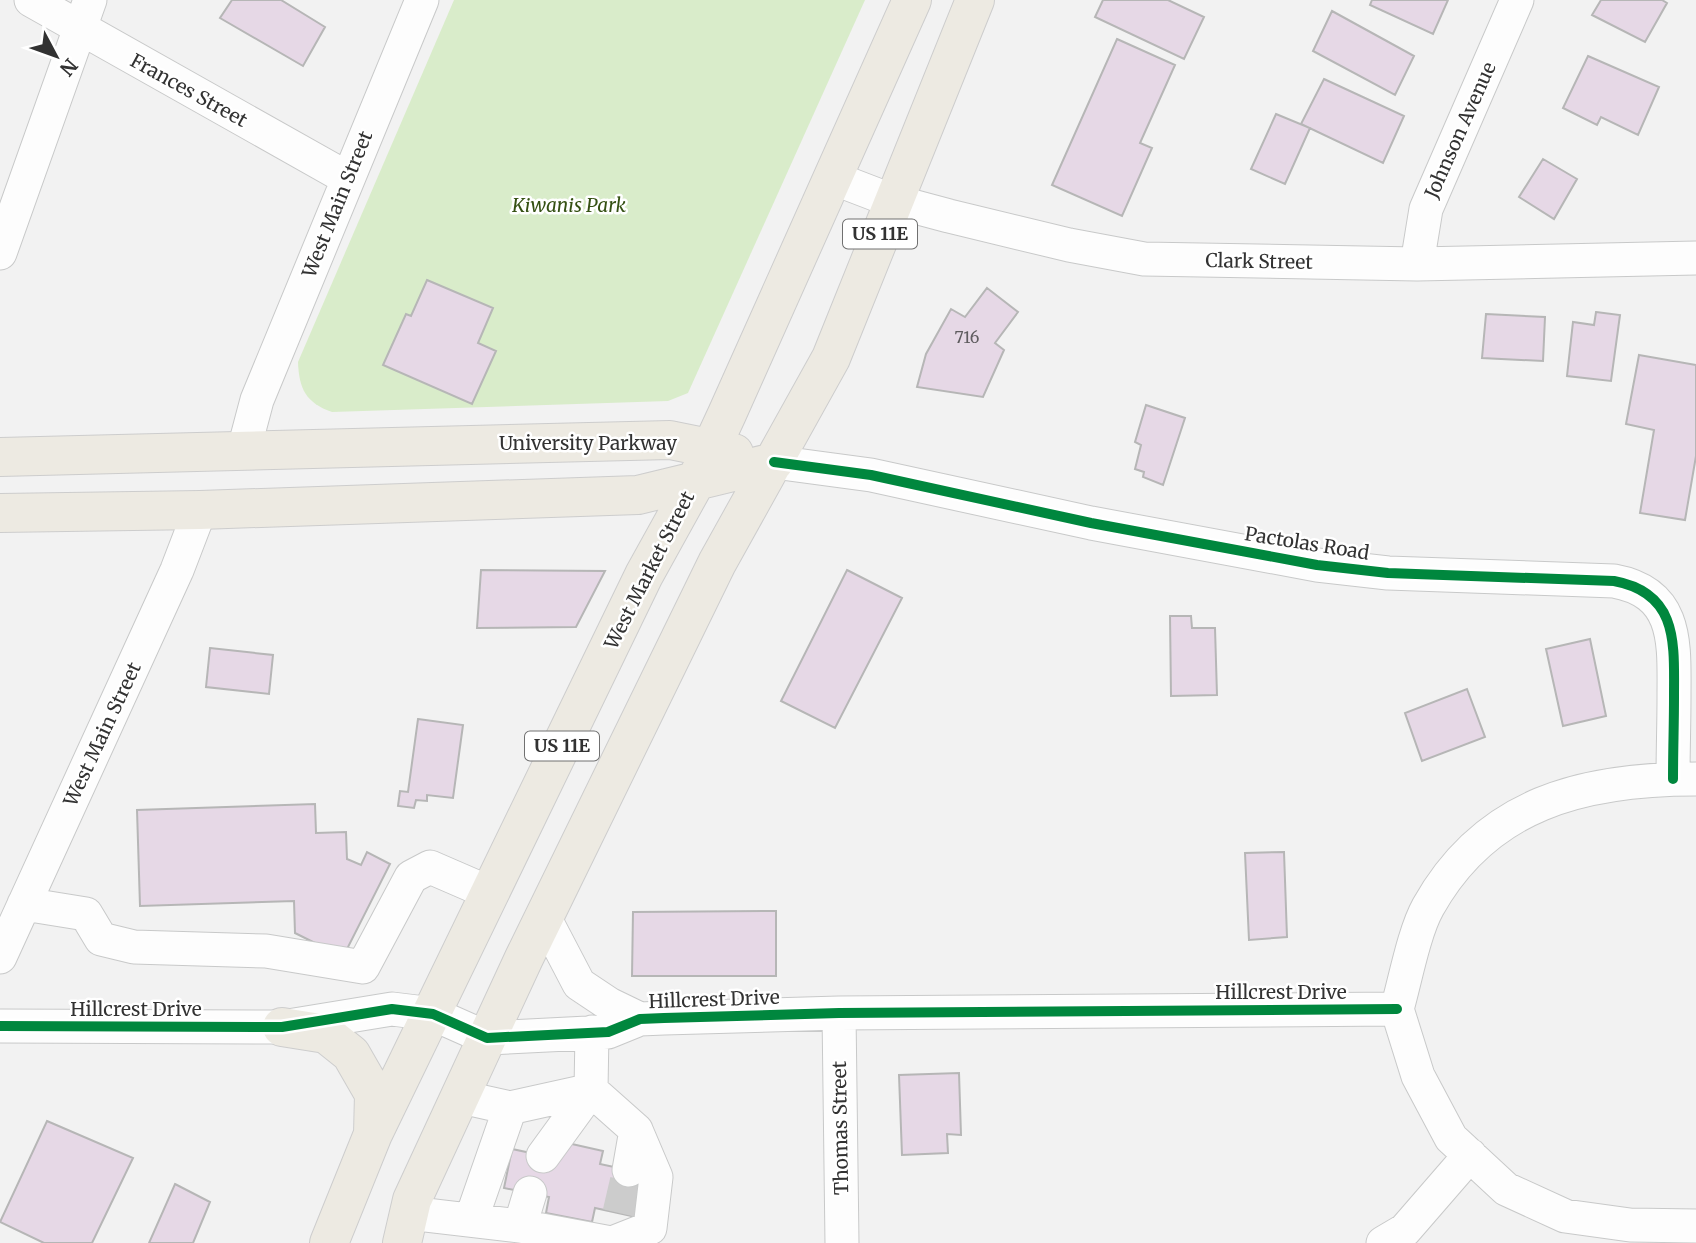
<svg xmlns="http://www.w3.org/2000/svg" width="1696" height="1243" font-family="Merriweather,serif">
  <rect width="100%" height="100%" fill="#f2f2f2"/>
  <path fill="#d9ecca" d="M454,0h411l-177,393 -20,8 -336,11c-26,-9 -33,-23 -34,-50z"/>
  <path fill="#e6d8e6" stroke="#b6b6b6" stroke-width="2" d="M232,0h49l44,27 -22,39 -83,-48z
    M1103,0h65l36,17 -20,42 -89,-42z
    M1372,0h76l-15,34 -63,-29z
    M1601,0h61l5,3 -22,39 -53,-27z
    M1332,11l82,45 -19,39 -82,-44z
    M1117,39l58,26 -35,78 12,5 -30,68 -70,-31z
    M1588,56l71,31 -21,48 -37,-18 -4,8 -34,-17z
    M1324,79l80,37 -21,47 -82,-39z
    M1276,114l34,14 -25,56 -34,-15z
    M1543,159l34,20 -23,40 -35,-22z
    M427,280l66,28 -15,35 18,8 -24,53 -89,-39 23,-51 5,2z
    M987,288l31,24 -23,31 9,7 -21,47 -66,-10 9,-33 25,-45 14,8z
    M1596,312l24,3 -9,66 -44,-5 6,-54 21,3z
    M1486,314l59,3 -2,44 -61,-3z
    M1639,355l57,10v91l-11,64 -45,-7 14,-83 -28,-6z
    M1146,405l39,13 -22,67 -20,-8 1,-5 -9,-3 6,-24 -6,-3z
    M481,570l124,1 -29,56 -99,1z
    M847,570l55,28 -67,130 -54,-27z
    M1170,616h21l1,12h23l2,67 -46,1z
    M1590,639l16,77 -43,10 -17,-77z
    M210,648l63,7 -4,39 -63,-7z
    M1467,689l18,48 -63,24 -17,-48z
    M418,719l45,6 -10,73 -26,-3v6l-11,-1 -2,8 -16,-2 2,-15 8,1z
    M315,804l1,29 30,-1 1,27 14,6 6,-13 23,12 -47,93 -48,-24 -1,-32 -154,5 -3,-96z
    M1284,852l3,85 -38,3 -4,-87z
    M776,911v65h-144l1,-64z
    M959,1073l2,62 -14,-1 1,19 -46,2 -3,-80z
    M47,1121l86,37 -41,85h-48l-44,-21z
    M563,1142l40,9 -3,13 51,11 -10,43 -46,-10 -3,14 -46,-9 3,-16 -45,-9 8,-39 47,10z
    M175,1184l35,18 -17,41h-44z"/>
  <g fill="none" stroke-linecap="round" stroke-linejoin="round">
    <path stroke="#ccc" stroke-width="33" stroke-dasharray="33 17" stroke-linecap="butt" d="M619,1213l10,-43"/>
    <defs>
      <path id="minor" d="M31,0l316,178
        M833,178l60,23 56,15 120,29 75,14 273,5 279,-6
        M0,253l90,-253
        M1417,264l9,-55 91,-209
        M244,449l13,-49 165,-400
        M774,462l97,13 220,48 226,42 71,8 226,8c65,12 60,63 60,116 0,27 -1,55 -1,82
        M24,904l62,10 15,25 33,8 132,4 97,16 48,-90 19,-10 60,26
        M544,917l35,67 30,20 31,15
        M0,957l177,-387 23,-60
        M1397,1009c8,-28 17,-77 31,-102 58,-104 155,-128 268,-128
        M1397,1009l21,67 33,62 55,51 59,27 65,9 66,1
        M839,1013l3,230
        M0,1026l282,1 110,-18 41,5 54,24 121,-6 32,-13 24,-1 175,-5 558,-4
        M461,1097l49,11 81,-18 45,40 -7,40
        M543,1156l48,-66 1,-58
        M409,1213l111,13 10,-33
        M471,1220l39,-112
        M520,1226l91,17
        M612,1243l38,-15 6,-51 -20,-47
        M1383,1243l22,-13 65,-75"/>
      <path id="major" d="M0,457l670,-17 64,13
        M0,513l200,-3 438,-15 136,-33
        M282,1027l44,7 25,20 23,40 -1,40
        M329,1243l44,-109 271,-559 52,-94 31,-67 185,-414
        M402,1243l10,-43 112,-242 193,-395 114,-205 144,-358"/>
    </defs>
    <use href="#minor" stroke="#c8c9c9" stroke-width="35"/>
    <use href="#major" stroke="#cdcdcd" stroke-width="40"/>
    <use href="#minor" stroke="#fdfdfd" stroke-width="33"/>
    <use href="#major" stroke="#edeae2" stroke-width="38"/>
    <defs>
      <path id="cycleway" d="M774,462l97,13 220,48 226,42 71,8 226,8c65,12 60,63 60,116 0,27 -1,55 -1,82
        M0,1026l282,1 110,-18 41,5 54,24 121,-6 32,-13 24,-1 175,-5 558,-4"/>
    </defs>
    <use href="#cycleway" stroke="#fff" stroke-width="15"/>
    <use href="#cycleway" stroke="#00873e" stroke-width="10"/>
  </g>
  <g text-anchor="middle" stroke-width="5" stroke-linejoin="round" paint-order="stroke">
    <g font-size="16" fill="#5f5c5f">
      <text x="967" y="343">716</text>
    </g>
    <g fill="#fff" stroke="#707070" stroke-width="2">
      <rect x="843" y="219.5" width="74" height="29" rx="5"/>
      <rect x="525" y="731.5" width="74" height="29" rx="5"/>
    </g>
    <g font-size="18" font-weight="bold" fill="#323232">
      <text x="880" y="240">US 11E</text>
      <text x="562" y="752">US 11E</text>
    </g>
    <g font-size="19" fill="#323232" stroke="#fff">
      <text transform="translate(189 90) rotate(29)" y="7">Frances Street</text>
      <text transform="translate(1460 130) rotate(-66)" y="7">Johnson Avenue</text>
      <text transform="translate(337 204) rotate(-68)" y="7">West Main Street</text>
      <text transform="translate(1259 261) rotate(1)" y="7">Clark Street</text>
      <text x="588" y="450">University Parkway</text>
      <text transform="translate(1307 543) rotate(9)" y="7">Pactolas Road</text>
      <text transform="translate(649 570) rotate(-63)" y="7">West Market Street</text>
      <text transform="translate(102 734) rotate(-65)" y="7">West Main Street</text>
      <text x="1281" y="999">Hillcrest Drive</text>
      <text transform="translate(714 999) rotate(-2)" y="7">Hillcrest Drive</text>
      <text x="136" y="1016">Hillcrest Drive</text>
      <text transform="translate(840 1128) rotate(-91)" y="7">Thomas Street</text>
    </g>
    <g font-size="19" font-style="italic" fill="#355113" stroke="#fff">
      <text x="569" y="212">Kiwanis Park</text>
    </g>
  </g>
  <g transform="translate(56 56) rotate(131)" stroke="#ffffff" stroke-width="5" paint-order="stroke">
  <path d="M0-5L12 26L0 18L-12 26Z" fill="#323232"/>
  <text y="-10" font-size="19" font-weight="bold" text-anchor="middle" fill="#323232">N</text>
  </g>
</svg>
